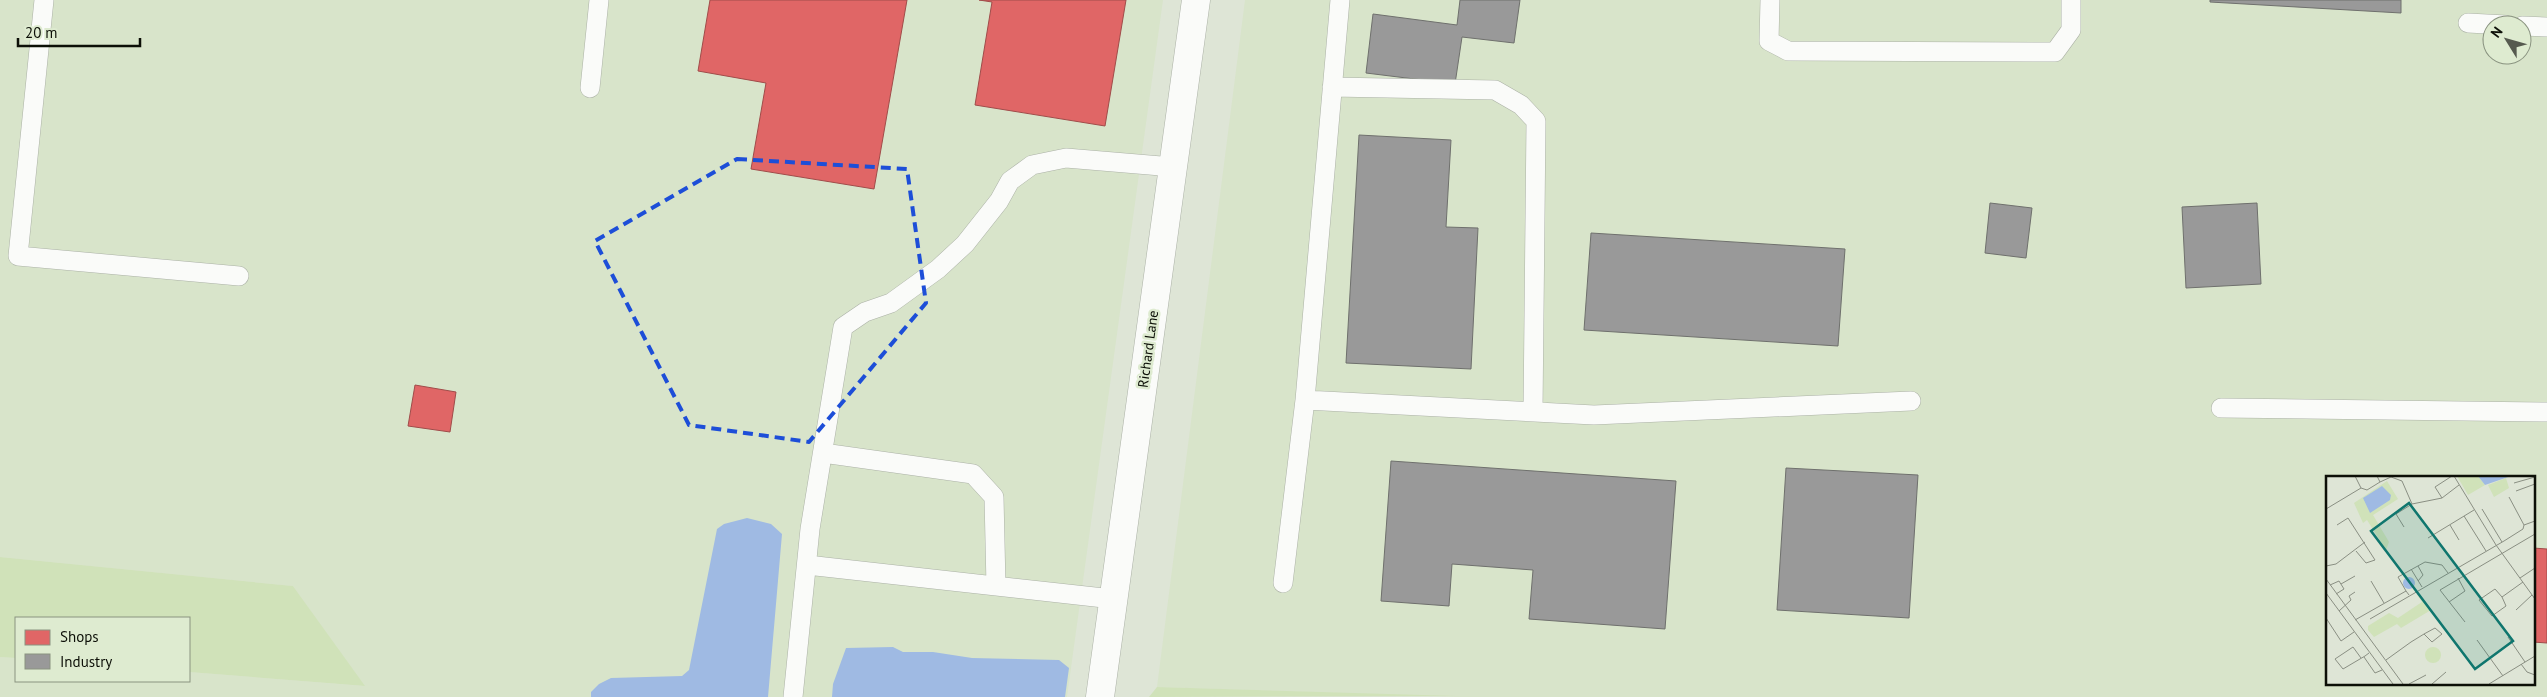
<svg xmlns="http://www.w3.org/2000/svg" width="2547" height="697" font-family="'PT Sans',sans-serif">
  <rect width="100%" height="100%" fill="#dee5d6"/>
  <path fill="#d8e4ca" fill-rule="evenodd" d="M0,0h1163l-96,697h-1067v-40l16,1v23h173v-9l175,14 -71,-100 -293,-29z
    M1245,0h1302v697h-1091l-299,-10zM2492,25h30v30h-30zM2327,477h206v206h-206z"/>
  <path fill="#d0e2b9" d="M0,557l293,29 72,100 -176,-14v-54h-173v40l-16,-1z
    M1157,687l299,9 -307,1z"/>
  <path fill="#9fbae3" d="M747,518l24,6 11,10 -14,163h-177v-5l8,-8 12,-6 71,-2 7,-6 28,-141 7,-5z
    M893,647l10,5h30l39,6 87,2 10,8 -4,29h-233l1,-13 13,-36z"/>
  <path fill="#e06666" stroke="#a04c4a" d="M710,0h197l-33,189 -123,-20 15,-86 -68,-12z
    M979,0h147l-21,126 -130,-21 17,-103z
    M415,385l41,7 -6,40 -42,-6z
    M2533,548l14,1v94l-14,-1z"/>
  <path fill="#999" stroke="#6f706d" d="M1460,0h60l-6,43 -52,-6 -7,47 -89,-11 7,-59 84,11z
    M2210,0h191v13l-191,-11z
    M1359,135l92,5 -5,87 32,1 -7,141 -125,-6z
    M1990,203l42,5 -6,50 -41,-5z
    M2257,203l4,81 -75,4 -4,-81z
    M1591,233l254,16 -7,97 -254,-16z
    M1391,461l285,20 -11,148 -136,-10 4,-49 -81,-6 -3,42 -68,-5z
    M1786,468l132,7 -9,143 -132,-8z"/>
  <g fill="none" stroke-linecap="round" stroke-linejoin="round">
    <defs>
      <path id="service" d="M44,0l-26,256 221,20
        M1340,0l-35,400 289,15 317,-14
        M1770,0l-1,41 19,10 267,1 16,-22v-30
        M2468,23l38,2
        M2522,26l25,1
        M1332,87l163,3 26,15 15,16 -3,291
        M590,88l9,-88
        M2221,408l326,4
        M823,453l150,21 21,23 2,89
        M807,565l306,34
        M1283,583l22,-183
        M793,697l17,-168 33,-202 22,-15 26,-9 47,-34 27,-25 34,-43 11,-20 22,-16 34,-7 107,9"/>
      <path id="minor" d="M1100,697l96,-697"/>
    </defs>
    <use href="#service" stroke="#abb1a6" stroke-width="20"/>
    <use href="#minor" stroke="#abb1a6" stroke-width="29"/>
    <use href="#service" stroke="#fafbf9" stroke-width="19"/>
    <use href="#minor" stroke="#fafbf9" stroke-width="28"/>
  </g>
  <path fill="none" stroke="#1d4ed8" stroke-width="4" stroke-dasharray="10 6" stroke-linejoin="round" d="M737,159l170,10 19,134 -117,139 -120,-17 -94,-184z"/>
  <g text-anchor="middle" stroke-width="5" stroke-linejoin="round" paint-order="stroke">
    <g font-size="14" fill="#0c0f07" stroke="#deebd0">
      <text transform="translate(1148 349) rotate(-82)" y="5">Richard Lane</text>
    </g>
  </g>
  <g transform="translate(2326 476)">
    <rect width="209" height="209" fill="#dee5d6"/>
    <path d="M131,0h21l7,9 -17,10zM180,2l3,10 -15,9 -6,-12zM61,5l11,18 -25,16 16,27 -3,8 -19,-30 -4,3 -9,-20zM90,117l15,17 -30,18 -4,-4 -23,13 -6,-7v-4l21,-13 9,5 24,-16zM99 179a8 8 0 1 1 16 0a8 8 0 1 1-16 0Z" fill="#d0e2b9"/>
    <path d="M152,0h33l-26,9zM56,10l9,9 -1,5 -20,13 -7,-15zM77 107a6 6 0 1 1 12 0a6 6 0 1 1-12 0Z" fill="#9fbae3"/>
    <path fill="none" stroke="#8a8f83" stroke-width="1" d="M126,0l-17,11 7,11 17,-13M128,0l42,69 39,54M54,6l11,-5 11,4 10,23 -16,10 8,13M188,7l21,-6M35,12l6,2 13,-8 -3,-6M190,15l19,-7M183,21l15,28 11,-4M86,28l30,-6M0,33l35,-21 -6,-12M156,33l20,33M138,40l22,35M11,49l11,-7 27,42 -9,3 -10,-12M124,49l9,15M102,62l46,-28M0,90l10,-2 29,-22M85,93l11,18M194,102l15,-10M0,103l77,105M45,105l13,22M92,105l5,-6 -5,-9M15,108l14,-8M4,109l9,-4 5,8 -8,5M80,115l-8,-14 27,-15 17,3 6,8M0,117l67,91M176,121l4,9 -14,10 -13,-16 16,-11 7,8 21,-15M123,126l16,-11 -7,-13M190,134l16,-15M13,135l12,-11 -2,-4 6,-4M0,142l15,23 13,-9M44,143l134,-78 19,-12 1,-4M29,144l51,-29 3,4M139,146l-25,-32 95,-56M182,161l17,25M151,164l26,36M38,181l11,16 7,-3M35,182l-8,-11 -18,12 8,10 22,-13 4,-3M60,184l25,-18 13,-8 11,-6 7,6 -10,8 -8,-8M195,188l6,8 8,3M83,208l17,-9M106,208l14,-12M163,208l46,-28"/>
    <path fill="#0f766e" fill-opacity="0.15" stroke="#0f766e" stroke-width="2.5" d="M83,27l104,138 -38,28 -104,-138z"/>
    <rect width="209" height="209" fill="none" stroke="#0c0f07" stroke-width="2.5"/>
  </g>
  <rect x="15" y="617" width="175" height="65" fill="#deebd0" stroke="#8a9380"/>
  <rect x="25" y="630" width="25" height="15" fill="#e06666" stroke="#8a9380"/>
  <text x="60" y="642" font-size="15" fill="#0c0f07">Shops</text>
  <rect x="25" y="654" width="25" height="15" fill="#999999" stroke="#8a9380"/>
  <text x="60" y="667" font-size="15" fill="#0c0f07">Industry</text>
  <g transform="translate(2507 40) rotate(307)"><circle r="24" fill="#deebd0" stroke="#8a9380"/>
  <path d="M0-4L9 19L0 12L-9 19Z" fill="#565a4f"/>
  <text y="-8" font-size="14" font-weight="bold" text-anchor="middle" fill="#0c0f07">N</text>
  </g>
  <path d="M18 38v8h122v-8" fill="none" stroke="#0c0f07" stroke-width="2.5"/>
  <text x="25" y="38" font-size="15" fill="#0c0f07" stroke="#deebd0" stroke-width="4" paint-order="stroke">20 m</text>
</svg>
